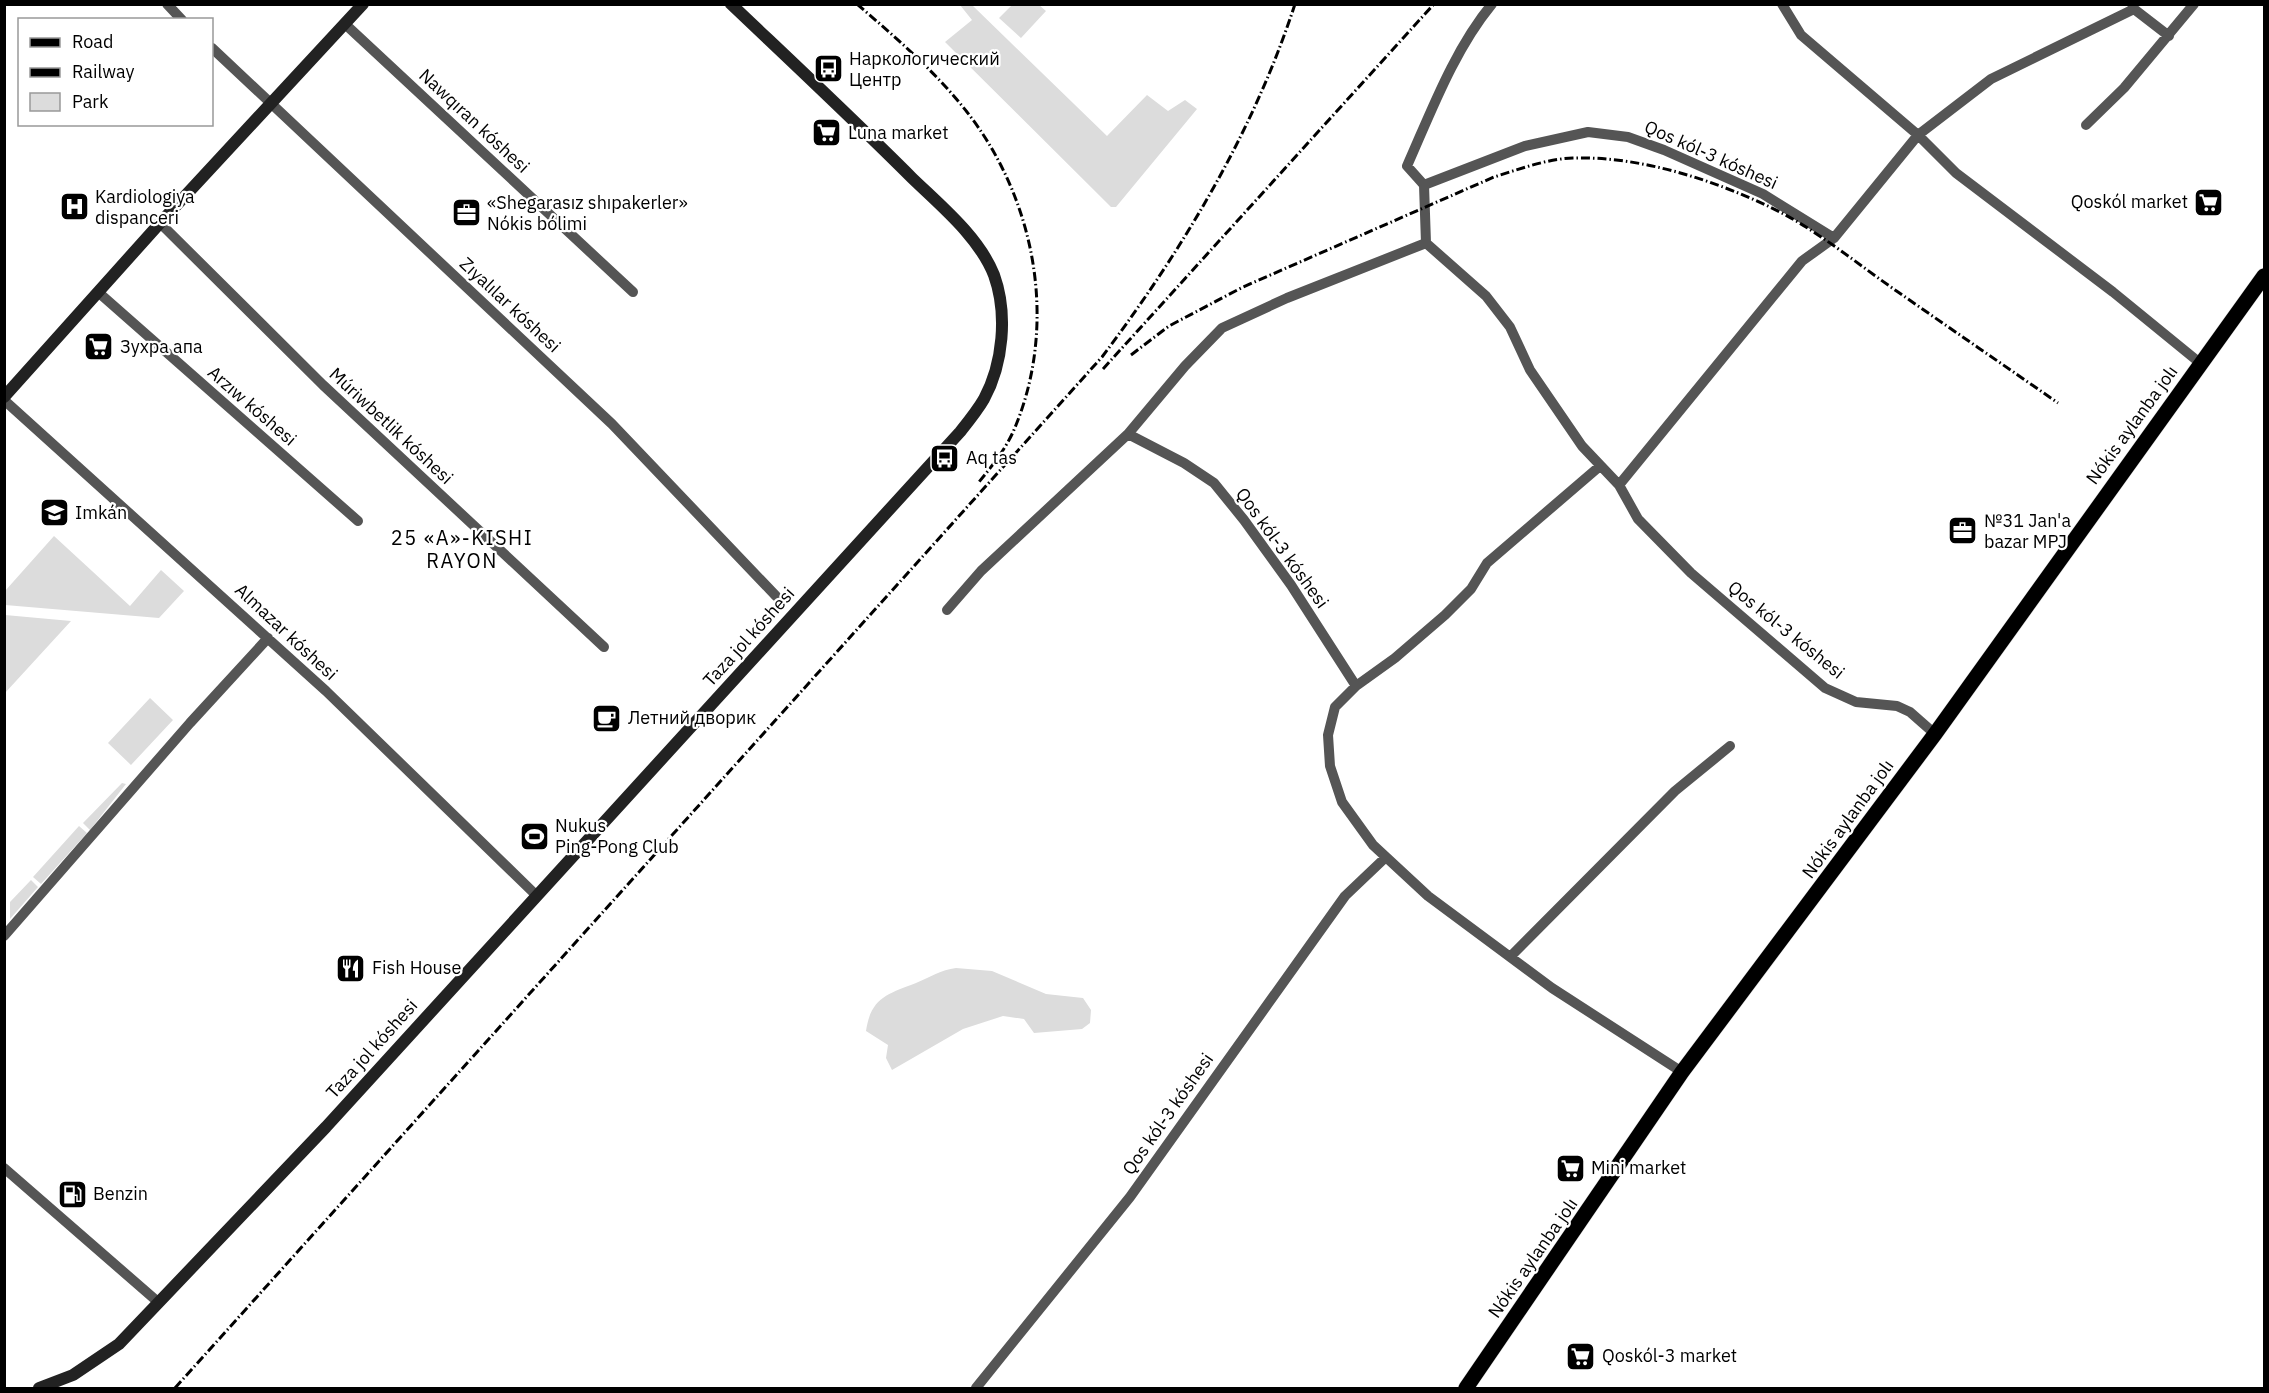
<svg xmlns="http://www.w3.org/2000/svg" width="2269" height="1393" font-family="'IBM Plex Sans',sans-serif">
  <rect width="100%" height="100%" fill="#fff"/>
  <path fill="#dcdcdc" d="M960,5h12l135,131 40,-41 21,16 17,-11 12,9 -81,98h-5l-166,-165 27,-22z
    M1012,5h27l7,6 -25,27 -22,-20z
    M54,536l76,70 31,-36 23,21 -25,27 -154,-13v-14z
    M5,615l66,6 -66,72 -1,-78z
    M150,698l23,22 -42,45 -23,-22z
    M122,783l4,1 -36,46 -7,-7z
    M79,826l8,7 -46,51 -8,-7z
    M31,880l7,7 -28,32v-17z
    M956,968l36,3 54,23 37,4 8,12 -1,13 -8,6 -48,4 -10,-14 -21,-3 -40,13 -71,41 -6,-12 2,-13 -22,-14c5,-34 22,-37 50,-48 14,-6 25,-13 40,-15z"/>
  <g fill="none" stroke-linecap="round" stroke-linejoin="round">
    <defs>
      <path id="primary" d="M1466,1388l216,-316 253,-338 329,-458"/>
    </defs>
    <use href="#primary" stroke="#dbdbdb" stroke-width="16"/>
    <path stroke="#555" stroke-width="10" d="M167,4l15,16
      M1782,4l19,31 117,100 73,-56 143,-70
      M2132,4l2,5 35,27
      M345,24l288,268
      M212,48l400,376 164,172
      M2086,125l38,-37 70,-84
      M1424,185l101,-39 63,-14 40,5 36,13 99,44 71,44
      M160,223l163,162 281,262
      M1426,243l60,53 24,31 20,43 52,76 37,39 19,34 53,54 134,115 31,14 41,4 13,6 25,22
      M1426,243l-2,-58 -17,-19c24,-54 47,-116 85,-162
      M98,292l260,229
      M4,400l322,291 211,205
      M1128,434l56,29 30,20 30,37 47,65 65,101
      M1600,466l-113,97 -16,26 -26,26 -50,43 -39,28 -21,21 -7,28 2,31 12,36 31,43 55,51 124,92 130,84
      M1619,485l183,-224 32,-23 84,-103 38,38 157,119 87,71
      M947,610l34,-39 147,-137 57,-68 37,-38 65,-30 139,-55
      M4,936l186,-213 78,-85
      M1510,957l165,-166 55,-45
      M4,1168l154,134
      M976,1388l154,-191 215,-301 41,-39"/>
    <path stroke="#222" stroke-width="12" d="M4,397l156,-174 203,-219
      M39,1388l34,-13 46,-31 207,-217 634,-695c8,-10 17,-21 24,-33 19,-35 24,-85 10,-124 -15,-38 -53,-69 -82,-97 -59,-59 -120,-116 -181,-174"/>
    <use href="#primary" stroke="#000" stroke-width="15"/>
    <path stroke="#000" stroke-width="3" stroke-dasharray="9 3 1.5 3" stroke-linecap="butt" d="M857,4c39,34 78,67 110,108 68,87 91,209 49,313 -8,21 -23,40 -37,57
      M1131,355l38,-29 74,-39 251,-110c26,-8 52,-18 79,-19 66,-2 138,21 197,49 46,22 86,56 128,85 53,37 107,74 160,111
      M1103,369l331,-365
      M175,1388l927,-1031c81,-108 151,-224 193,-353"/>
  </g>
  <defs>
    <symbol id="bus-square" viewBox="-11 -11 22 22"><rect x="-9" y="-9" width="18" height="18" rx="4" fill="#000" stroke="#fff"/><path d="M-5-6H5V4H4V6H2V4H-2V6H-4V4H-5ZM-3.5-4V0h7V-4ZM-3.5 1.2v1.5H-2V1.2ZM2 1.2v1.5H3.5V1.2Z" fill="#fff"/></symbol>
    <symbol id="supermarket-square" viewBox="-11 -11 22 22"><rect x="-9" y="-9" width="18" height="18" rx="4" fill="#000" stroke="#fff"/><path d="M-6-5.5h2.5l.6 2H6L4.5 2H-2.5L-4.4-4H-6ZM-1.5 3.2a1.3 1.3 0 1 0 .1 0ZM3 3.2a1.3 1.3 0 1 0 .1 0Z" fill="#fff"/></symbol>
    <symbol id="hospital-square" viewBox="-11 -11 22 22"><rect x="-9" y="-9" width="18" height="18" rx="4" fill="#000" stroke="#fff"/><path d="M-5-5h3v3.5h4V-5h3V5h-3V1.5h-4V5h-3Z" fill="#fff"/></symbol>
    <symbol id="office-square" viewBox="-11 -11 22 22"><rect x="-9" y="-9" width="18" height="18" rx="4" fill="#000" stroke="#fff"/><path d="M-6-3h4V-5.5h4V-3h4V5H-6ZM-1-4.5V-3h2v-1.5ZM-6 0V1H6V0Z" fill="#fff"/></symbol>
    <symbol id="school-square" viewBox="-11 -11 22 22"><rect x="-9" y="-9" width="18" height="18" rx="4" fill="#000" stroke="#fff"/><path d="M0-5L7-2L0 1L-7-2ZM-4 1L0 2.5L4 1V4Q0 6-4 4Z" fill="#fff"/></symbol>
    <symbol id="cafe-square" viewBox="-11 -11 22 22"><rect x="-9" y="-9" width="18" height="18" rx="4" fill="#000" stroke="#fff"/><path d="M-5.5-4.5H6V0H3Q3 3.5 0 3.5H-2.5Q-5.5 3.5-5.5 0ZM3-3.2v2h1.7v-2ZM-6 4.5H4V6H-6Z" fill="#fff"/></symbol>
    <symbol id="stadium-square" viewBox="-11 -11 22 22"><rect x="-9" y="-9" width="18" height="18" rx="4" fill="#000" stroke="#fff"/><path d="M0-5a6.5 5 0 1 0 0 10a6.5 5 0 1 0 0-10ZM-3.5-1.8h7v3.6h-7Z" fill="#fff"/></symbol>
    <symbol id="restaurant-square" viewBox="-11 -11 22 22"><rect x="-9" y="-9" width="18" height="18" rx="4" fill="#000" stroke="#fff"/><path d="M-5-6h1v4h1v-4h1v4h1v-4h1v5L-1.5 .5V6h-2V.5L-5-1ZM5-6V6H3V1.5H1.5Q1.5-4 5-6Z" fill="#fff"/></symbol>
    <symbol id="fuel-square" viewBox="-11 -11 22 22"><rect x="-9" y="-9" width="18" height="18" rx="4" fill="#000" stroke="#fff"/><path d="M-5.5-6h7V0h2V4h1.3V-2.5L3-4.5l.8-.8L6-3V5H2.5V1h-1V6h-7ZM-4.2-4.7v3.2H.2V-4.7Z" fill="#fff"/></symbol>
  </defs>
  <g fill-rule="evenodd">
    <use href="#bus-square" x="812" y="52" width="33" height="33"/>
    <use href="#supermarket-square" x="810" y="116" width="33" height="33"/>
    <use href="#supermarket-square" x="2192" y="186" width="33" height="33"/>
    <use href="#hospital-square" x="58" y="190" width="33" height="33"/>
    <use href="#office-square" x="450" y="196" width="33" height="33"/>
    <use href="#supermarket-square" x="82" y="330" width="33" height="33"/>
    <use href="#bus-square" x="928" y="442" width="33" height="33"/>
    <use href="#school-square" x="38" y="496" width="33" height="33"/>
    <use href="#office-square" x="1946" y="514" width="33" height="33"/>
    <use href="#cafe-square" x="590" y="702" width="33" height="33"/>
    <use href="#stadium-square" x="518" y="820" width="33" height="33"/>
    <use href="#restaurant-square" x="334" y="952" width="33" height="33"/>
    <use href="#supermarket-square" x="1554" y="1152" width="33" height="33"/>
    <use href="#fuel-square" x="56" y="1178" width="33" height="33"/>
    <use href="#supermarket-square" x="1564" y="1340" width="33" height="33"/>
  </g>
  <g text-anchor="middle" stroke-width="4.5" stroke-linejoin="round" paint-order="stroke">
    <g font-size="18" fill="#000" stroke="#fff" text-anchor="start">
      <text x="849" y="65">Наркологический<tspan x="849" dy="21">Центр</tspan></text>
      <text x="848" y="139">Luna market</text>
      <text x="95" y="203">Kardiologiya<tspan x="95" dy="21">dispanceri</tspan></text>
      <text x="2188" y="208" text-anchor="end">Qoskól market</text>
      <text x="487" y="209">«Shegarasız shıpakerler»<tspan x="487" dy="21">Nókis bólimi</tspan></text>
      <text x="120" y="353">Зухра апа</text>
      <text x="966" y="464">Aq tas</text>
      <text x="75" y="519">Imkán</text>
      <text x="1984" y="527">№31 Jan'a<tspan x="1984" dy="21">bazar MPJ</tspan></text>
      <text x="628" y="724">Летний дворик</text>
      <text x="555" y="832">Nukus<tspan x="555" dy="21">Ping-Pong Club</tspan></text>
      <text x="372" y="974">Fish House</text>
      <text x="1591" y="1174">Mini market</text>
      <text x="93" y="1200">Benzin</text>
      <text x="1602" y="1362">Qoskól-3 market</text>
    </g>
    <g font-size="18" fill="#000" stroke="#fff">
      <text transform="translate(474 121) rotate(43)" y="6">Nawqıran kóshesi</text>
      <text transform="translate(1711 155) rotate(24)" y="6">Qos kól-3 kóshesi</text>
      <text transform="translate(510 305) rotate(43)" y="6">Zıyalılar kóshesi</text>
      <text transform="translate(252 406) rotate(41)" y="6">Arzıw kóshesi</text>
      <text transform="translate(2132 425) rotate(-54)" y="6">Nókis aylanba jolı</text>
      <text transform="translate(391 426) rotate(43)" y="6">Múriwbetlik kóshesi</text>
      <text transform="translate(1282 548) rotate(54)" y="6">Qos kól-3 kóshesi</text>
      <text transform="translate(1786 630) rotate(39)" y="6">Qos kól-3 kóshesi</text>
      <text transform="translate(286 632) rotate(43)" y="6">Almazar kóshesi</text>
      <text transform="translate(749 637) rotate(-48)" y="6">Taza jol kóshesi</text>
      <text transform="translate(1848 819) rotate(-54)" y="6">Nókis aylanba jolı</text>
      <text transform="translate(372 1049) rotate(-48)" y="6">Taza jol kóshesi</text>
      <text transform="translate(1168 1114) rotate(-55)" y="6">Qos kól-3 kóshesi</text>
      <text transform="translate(1533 1258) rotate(-55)" y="6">Nókis aylanba jolı</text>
    </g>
    <g font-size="20" letter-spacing="1.5" fill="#000" stroke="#fff">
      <text x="462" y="545">25 «A»-KISHI<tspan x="462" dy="23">RAYON</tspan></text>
    </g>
  </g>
  <rect width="2269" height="1393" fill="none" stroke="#000000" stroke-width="12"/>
  <rect x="18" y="18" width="195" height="108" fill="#ffffff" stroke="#999999" stroke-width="1.5"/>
  <rect x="30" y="38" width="30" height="9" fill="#000000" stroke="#999999" stroke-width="1.5"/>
  <text x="72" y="48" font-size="18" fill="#000000">Road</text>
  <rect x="30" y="68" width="30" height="9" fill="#000000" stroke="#999999" stroke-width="1.5"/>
  <text x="72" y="78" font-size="18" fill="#000000">Railway</text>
  <rect x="30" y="93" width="30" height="18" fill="#dcdcdc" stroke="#999999" stroke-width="1.5"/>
  <text x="72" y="108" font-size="18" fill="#000000">Park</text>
</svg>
